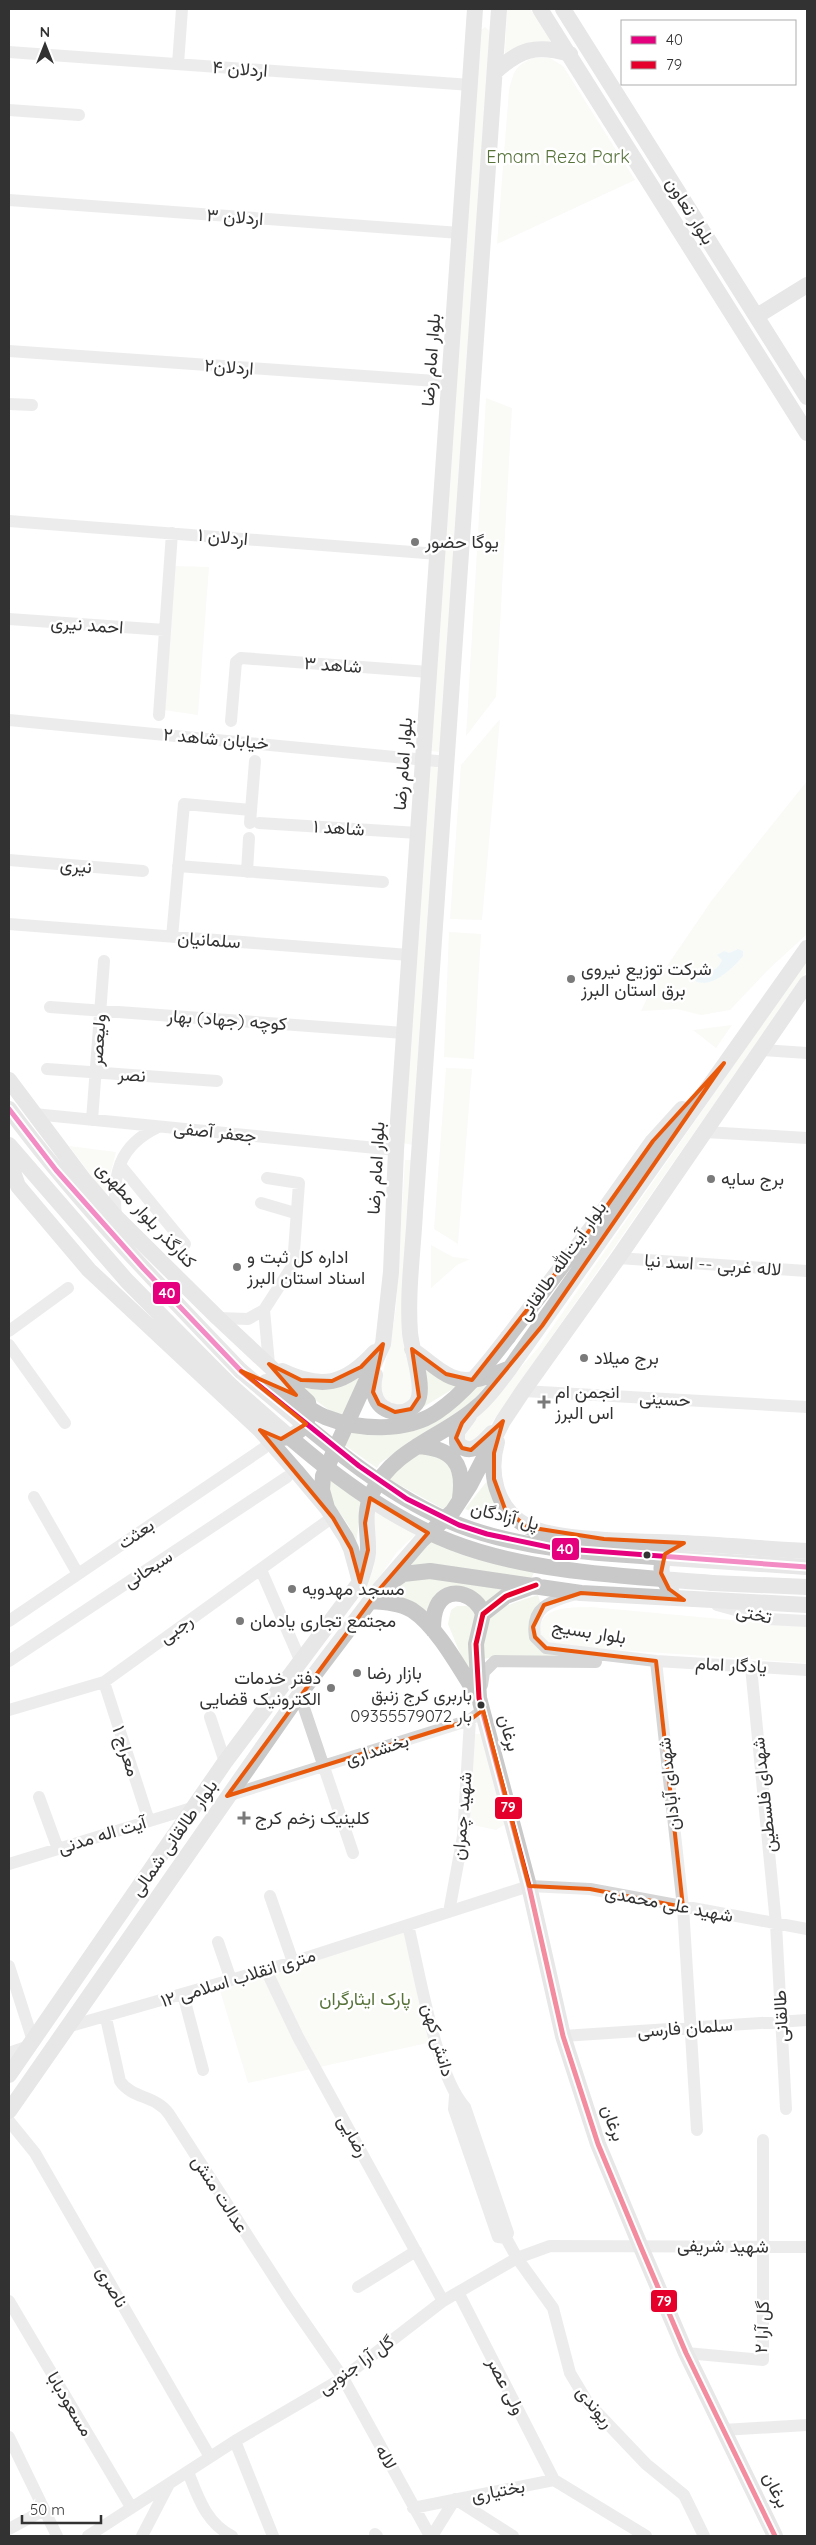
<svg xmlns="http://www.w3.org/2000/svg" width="816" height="2545" font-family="Quicksand,Vazirmatn,sans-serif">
  <rect width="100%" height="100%" fill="#fff"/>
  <path fill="#f3f7ee" d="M507,9h23l24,33 -49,12z
    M485,27l4,4v12l-48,709 -10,-1 50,-721z
    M533,58h17l13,8 72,114 -138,64 12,-154c5,-18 5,-24 24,-32z
    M486,398l26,10 -16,289 -30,39z
    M175,566l34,1 -11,148 -34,-5z
    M500,719l-18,201 -32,-1 11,-154z
    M430,766l9,2 -26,377 -11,-2z
    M807,781v153l-39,36 -38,40 -29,5 -24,-6 -36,2 11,-23 60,-88z
    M449,932l32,2 -7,125 -30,-2z
    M807,959v12l-319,457 -8,12 -15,2v-11l73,-83z
    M732,1025l-16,23 -23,-18z
    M446,1068l26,1 -14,175 -24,-15z
    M69,1146l47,6 -11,42z
    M405,1160h7l-1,204 2,38 -23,5 -11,-18 13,-54 4,-28z
    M431,1245l22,12 17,2 -13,6 -26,23z
    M421,1359l40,25 -41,25z
    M370,1365l-26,53 -14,-7 -47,-36 17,9z
    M476,1386h10l-16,17 -90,60 -3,5 -34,-24 6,-15 34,3z
    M427,1453l21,9 9,27 -10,22 -60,-33 22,-23z
    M491,1476l23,50 -49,-17z
    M328,1477l34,24 -6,42 -7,-17 -17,-24z
    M374,1509l43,24 -20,19 -28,40 -4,-3 9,-22z
    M429,1541l106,29 -4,9 -84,-13 -44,4z
    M424,1576l89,15 -27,16 -17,-16 -40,25c-13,-12 -26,-23 -44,-19 11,-13 22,-18 39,-21z
    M538,1595l3,10 -12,19 34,32h-62l-18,3c-6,-48 16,-51 55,-64z
    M457,1606h11l9,6 -8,63 -21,-51 3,-14z
    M591,1607l216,20v36l-246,-17 -10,-2 -11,-10c-2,-29 30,-26 51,-27z
    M472,1734h9l26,89 -11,7 -27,-6z
    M408,1925l28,116 -188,42 -30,-99z"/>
  <path fill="#dbecf4" d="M738,949l5,2v5c-12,14 -36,38 -54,21l1,-4 12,-2 -2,-2 4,-1 3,3c8,0 12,-4 15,-11l-5,-5 7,-4 5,2z"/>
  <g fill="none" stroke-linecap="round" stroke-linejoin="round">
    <path stroke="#d6d6d6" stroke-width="12" d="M9,52l462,33
      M178,64l4,-55
      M9,110l70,5
      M9,200l451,33
      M9,351l441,31
      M9,404l23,1
      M9,521l429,33
      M9,619l156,11
      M159,715l13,-182
      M9,720l438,42
      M231,721l5,-59 5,-4 188,14
      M250,823l5,-62
      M259,823l159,10
      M9,860l134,11
      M178,866l205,16
      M247,872l2,-34
      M9,924l400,31
      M172,937l12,-133 67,6
      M50,1007l354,26
      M762,1050l45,3
      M47,1069l170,12
      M34,1114l362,36
      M92,1120l12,-159
      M705,1132l102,6
      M120,1165l65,79
      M267,1178l32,5 -6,82 -29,45 5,54
      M261,1203l34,10
      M116,1217c-4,-42 2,-71 42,-90
      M618,1258l189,13
      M218,1318l30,1 16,-9
      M9,1331l59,-43
      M9,1345l56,78
      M523,1391l284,16
      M34,1497l44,77
      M261,1570l40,92
      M576,1594c-24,7 -46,12 -41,43l11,11 110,13 151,9
      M717,1605l51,14 39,2
      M9,1621l255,-173
      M9,1661l278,-184
      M656,1661l27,246 14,223
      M751,1667l25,257 10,185
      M104,1682l45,139
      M482,1685l2,-13 11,-11 101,1
      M302,1702l51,151
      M9,1710l95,-28 226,-163
      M210,1717l15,45
      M227,1796l243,-76 13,-10
      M39,1797l19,52
      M9,1864l186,-57
      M270,1896l23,66
      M449,1912l14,-76 7,-116
      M408,1925c11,45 28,151 57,182l43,126 -2,5 11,20 36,50 17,65 18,30 58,61 38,31 20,41
      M218,1942l13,38
      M9,1966l24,75
      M266,1970l32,67 145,264
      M183,1994l20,76
      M106,2018l14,63c12,18 36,14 49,33l120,186 54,78 87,158
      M67,2027l226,-65 236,-76 61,3 217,40
      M563,2036l244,-16
      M9,2053l20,-7
      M455,2096l-1,13 44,128 8,1
      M9,2121l26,32 175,304
      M358,2287l58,-36
      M458,2292l96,188
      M9,2301l122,206
      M686,2353l77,7v-220
      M723,2430l84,-5
      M9,2437l48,99
      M235,2441l38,95
      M188,2472c10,25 18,51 44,64
      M554,2480l92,56
      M455,2499l58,37
      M413,2508l141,-28
      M9,2529l35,-19
      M375,2534l2,2
      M88,2536l147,-95 108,-63 100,-77 74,-43 33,-12 257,1
      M142,2536l27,-52
      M432,2536l23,-37"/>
    <path stroke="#c9c9c9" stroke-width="16" d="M540,9l267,424
      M563,9l244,388
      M495,72c25,-23 41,-28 75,-18
      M757,316l50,-31
      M9,1080l75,100 32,37 102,101 90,84c1,5 2,11 0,16 -4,12 -19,23 -32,19
      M9,1109c69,94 151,177 232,262
      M9,1145l118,136 102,103
      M9,1160l9,26 71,84 171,160 36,41 31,37 19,30 5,11 9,33
      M508,1337l84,-110 61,-86 29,-32
      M412,1349c40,31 45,41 96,20
      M282,1371c40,19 63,14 93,-19
      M375,1375c-4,17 0,34 20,37 10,2 22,-5 24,-15 4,-17 -7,-45 -9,-64 -3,-40 3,-82 5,-121l84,-1203
      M469,1416l-12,16v11c14,14 25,1 35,-10
      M497,1442c-9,31 -1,66 28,83 28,17 122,16 157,18 42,2 84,6 125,8
      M417,1446c35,2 48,17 43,52
      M327,1508l-5,-18 1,-14 60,-132 8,-72 5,-122 79,-1141
      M712,1583l95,4
      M389,1584l14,-10 27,-3 151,22 226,12
      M536,1585l-30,11 -23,18 -7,30 3,54 50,188 34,150 35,108 42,101 46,108 89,183
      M671,1590c-13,-13 -13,-31 2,-43
      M370,1601c14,1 30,2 42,9 26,17 49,61 66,87
      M433,1630c0,-8 0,-16 4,-24 11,-22 40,-12 46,8
      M9,2075l216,-313 135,-180c3,-9 7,-19 8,-29 1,-23 -6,-37 4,-60 21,-45 72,-56 106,-87 12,-10 22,-25 32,-38l297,-420
      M9,2111l290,-416 78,-103 44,-51 32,-30 17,-26 33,-64 20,-30 95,-133 189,-275"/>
    <path stroke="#c9c9c9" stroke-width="16" d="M241,1371c65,54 138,123 218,154 62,24 131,28 197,32 51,3 101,7 151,10
      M266,1382c21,9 38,26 59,35 33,13 81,16 112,-5 28,-19 50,-48 71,-75
      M229,1384c66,59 138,125 222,158 79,31 177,34 261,41"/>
    <defs>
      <path id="bus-1" d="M9,1109l47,61 87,98 98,103 118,95 48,33 52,26 28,9 66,14 254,19"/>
      <path id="bus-2" d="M536,1585l-30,11 -23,18 -7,30 3,54 50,188 34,150 35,108 42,101 46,108 89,183"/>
    </defs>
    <use href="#bus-1" stroke="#fff" stroke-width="9"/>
    <use href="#bus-2" stroke="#fff" stroke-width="9"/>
    <use href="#bus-1" stroke="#e5007d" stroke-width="5"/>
    <use href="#bus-2" stroke="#e4002b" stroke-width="5"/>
  </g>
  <path d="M0 0H816V2545H0ZM724,1063l-182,263 -80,97 -6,15 6,10 9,2 32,-29 -9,32v26l11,30 22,18 77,12 80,4 -19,11 -4,19 8,16 15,11 -103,-7 -37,12 -11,22 2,10 11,11 110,13 27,246 -93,-18 -61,-3 -46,-176 -13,10 -243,76 150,-204 51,-59 -58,-35 -5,25 3,27 -8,32 -9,-33 -18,-31 -73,-88 21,9 25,-15 -65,-53 55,24 -27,-31 32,16 31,1 29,-14 22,-23 -10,48 6,12 16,8 16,-3 8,-12 -7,-48 34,25 26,6 120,-153 61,-86z" fill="#fff" fill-opacity=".55" fill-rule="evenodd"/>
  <path fill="none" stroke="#e8590c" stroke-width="4" stroke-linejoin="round" d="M724,1063l-182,263 -80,97 -6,15 6,10 9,2 32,-29 -9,32v26l11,30 22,18 77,12 80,4 -19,11 -4,19 8,16 15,11 -103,-7 -37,12 -11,22 2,10 11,11 110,13 27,246 -93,-18 -61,-3 -46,-176 -13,10 -243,76 150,-204 51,-59 -58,-35 -5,25 3,27 -8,32 -9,-33 -18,-31 -73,-88 21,9 25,-15 -65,-53 55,24 -27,-31 32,16 31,1 29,-14 22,-23 -10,48 6,12 16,8 16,-3 8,-12 -7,-48 34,25 26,6 120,-153 61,-86z"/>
  <g fill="#7a7a7a" stroke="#fff" stroke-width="2">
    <circle cx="415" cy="542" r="5"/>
    <circle cx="571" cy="979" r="5"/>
    <circle cx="711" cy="1179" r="5"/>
    <circle cx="237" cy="1267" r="5"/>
    <circle cx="584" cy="1358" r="5"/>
    <path d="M541.5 1394.5h5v5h5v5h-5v5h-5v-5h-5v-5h5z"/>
    <circle cx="292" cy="1589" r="5"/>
    <circle cx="240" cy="1621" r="5"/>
    <circle cx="357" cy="1673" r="5"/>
    <circle cx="331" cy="1688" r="5"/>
    <path d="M241.5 1810.5h5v5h5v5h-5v5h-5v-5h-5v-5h5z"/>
  </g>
  <g fill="#323232" stroke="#fff" stroke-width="2">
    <circle cx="647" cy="1555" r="4.5"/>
    <circle cx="481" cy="1705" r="4.5"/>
  </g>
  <g text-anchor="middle" stroke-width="5" stroke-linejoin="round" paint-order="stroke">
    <g font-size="17" fill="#323232" stroke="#fff" text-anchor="end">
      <text x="472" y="1701">باربری کرج زنبق<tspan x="472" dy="21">بار 09355579072</tspan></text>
    </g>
    <g font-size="18" fill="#323232" stroke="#fff">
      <text transform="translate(240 69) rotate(4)" y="6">اردلان ۴</text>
      <text transform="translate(690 211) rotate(58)" y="6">بلوار تعاون</text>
      <text transform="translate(235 217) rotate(4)" y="6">اردلان ۳</text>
      <text transform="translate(431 360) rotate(-86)" y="6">بلوار امام رضا</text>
      <text transform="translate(229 367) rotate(4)" y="6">اردلان۲</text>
      <text transform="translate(223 537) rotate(5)" y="6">اردلان ۱</text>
      <text transform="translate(87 625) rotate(4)" y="6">احمد نیری</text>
      <text transform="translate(333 665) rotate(4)" y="6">شاهد ۳</text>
      <text transform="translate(216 739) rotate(5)" y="6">خیابان شاهد ۲</text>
      <text transform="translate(403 764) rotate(-86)" y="6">بلوار امام رضا</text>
      <text transform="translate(339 828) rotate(4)" y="6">شاهد ۱</text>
      <text transform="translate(76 866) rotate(5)" y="6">نیری</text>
      <text transform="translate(209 940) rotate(4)" y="6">سلمانیان</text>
      <text transform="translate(227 1020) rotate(4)" y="6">کوچه (جهاد) بهار</text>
      <text transform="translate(98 1040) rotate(-86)" y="6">ولیعصر</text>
      <text transform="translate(132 1075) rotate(4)" y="6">نصر</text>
      <text transform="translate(215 1132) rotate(6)" y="6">جعفر آصفی</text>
      <text transform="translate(376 1168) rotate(-87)" y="6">بلوار امام رضا</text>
      <text transform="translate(146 1215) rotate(47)" y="6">کنارگذر بلوار مطهری</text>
      <text transform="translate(562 1261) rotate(-55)" y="6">بلوار آیت‌الله طالقانی</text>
      <text transform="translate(713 1265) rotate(4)" y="6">لاله غربی -- اسد نیا</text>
      <text transform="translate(665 1399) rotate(3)" y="6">حسینی</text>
      <text transform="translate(505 1516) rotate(14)" y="6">پل آزادگان</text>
      <text transform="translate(136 1534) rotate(-34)" y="6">بعثت</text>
      <text transform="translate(148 1569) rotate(-33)" y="6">سبحانی</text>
      <text transform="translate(754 1614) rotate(12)" y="6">تختی</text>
      <text transform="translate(176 1629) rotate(-36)" y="6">رجبی</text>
      <text transform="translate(589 1632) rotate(9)" y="6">بلوار بسیج</text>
      <text transform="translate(731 1665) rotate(3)" y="6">یادگار امام</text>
      <text transform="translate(509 1733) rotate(75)" y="6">برغان</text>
      <text transform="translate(377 1750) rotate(-18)" y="6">بخشداری</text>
      <text transform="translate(126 1751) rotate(72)" y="6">معراج ۱</text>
      <text transform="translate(669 1784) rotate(-96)" y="6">شهدای آبادان</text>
      <text transform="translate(764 1795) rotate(-96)" y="6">شهدای فلسطین</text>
      <text transform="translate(462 1816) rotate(-85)" y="6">شهید چمران</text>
      <text transform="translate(102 1835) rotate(-17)" y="6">آیت اله مدنی</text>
      <text transform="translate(174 1838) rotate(-55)" y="6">بلوار طالقانی شمالی</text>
      <text transform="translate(669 1904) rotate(11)" y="6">شهید علی محمدی</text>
      <text transform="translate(238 1978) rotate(-17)" y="6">۱۲ متری انقلاب اسلامی</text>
      <text transform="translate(781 2016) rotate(-93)" y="6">طالقانی</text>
      <text transform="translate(685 2028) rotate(-4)" y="6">سلمان فارسی</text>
      <text transform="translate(438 2040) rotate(74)" y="6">دانش کهن</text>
      <text transform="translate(613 2123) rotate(71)" y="6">برغان</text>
      <text transform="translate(353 2136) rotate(61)" y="6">رضایی</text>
      <text transform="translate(220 2194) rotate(57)" y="6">عدالت منش</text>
      <text transform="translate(723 2246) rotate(1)" y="6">شهید شریفی</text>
      <text transform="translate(112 2287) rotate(60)" y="6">ناصری</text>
      <text transform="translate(762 2327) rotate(-88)" y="6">گل آرا ۲</text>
      <text transform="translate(356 2365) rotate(-35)" y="6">گل آرا جنوبی</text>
      <text transform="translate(506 2386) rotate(63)" y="6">ولی عصر</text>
      <text transform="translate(70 2404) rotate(59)" y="6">مسعودبابا</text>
      <text transform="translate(595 2407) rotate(51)" y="6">ریوندی</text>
      <text transform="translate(386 2457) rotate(62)" y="6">لاله</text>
      <text transform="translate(776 2490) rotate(64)" y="6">برغان</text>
      <text transform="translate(498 2491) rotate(-11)" y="6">بختیاری</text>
    </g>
    <g font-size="18" fill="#57733a" stroke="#fff">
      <text x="558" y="163">Emam Reza Park</text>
      <text x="365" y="2005">پارک ایثارگران</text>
    </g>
    <g font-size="18" fill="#323232" stroke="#fff" text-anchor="start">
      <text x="425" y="548">یوگا حضور</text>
      <text x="581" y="975">شرکت توزیع نیروی<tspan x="581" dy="21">برق استان البرز</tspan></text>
      <text x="721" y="1185">برج سایه</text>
      <text x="247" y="1263">اداره کل ثبت و<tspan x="247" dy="21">اسناد استان البرز</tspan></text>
      <text x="594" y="1364">برج میلاد</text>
      <text x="555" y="1398">انجمن ام<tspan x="555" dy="21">اس البرز</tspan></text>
      <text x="302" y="1595">مسجد مهدویه</text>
      <text x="250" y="1627">مجتمع تجاری یادمان</text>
      <text x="367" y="1679">بازار رضا</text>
      <text x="321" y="1684" text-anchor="end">دفتر خدمات<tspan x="321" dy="21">الکترونیک قضایی</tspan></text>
      <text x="255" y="1824">کلینیک زخم کرج</text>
    </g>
  </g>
  <g stroke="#fff" stroke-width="2">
    <rect x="152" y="1281" width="29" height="24" rx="5" fill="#e5007d"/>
    <rect x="551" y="1537" width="29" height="24" rx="5" fill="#e5007d"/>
    <rect x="494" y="1796" width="29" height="24" rx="5" fill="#e4002b"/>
    <rect x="650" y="2289" width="28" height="24" rx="5" fill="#e4002b"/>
  </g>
  <g font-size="14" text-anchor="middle" font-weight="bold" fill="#fff">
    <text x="167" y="1298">40</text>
    <text x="565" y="1554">40</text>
    <text x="508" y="1812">79</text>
    <text x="664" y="2306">79</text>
  </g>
  <rect width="816" height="2545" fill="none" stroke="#323232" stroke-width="20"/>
  <rect x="621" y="20" width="175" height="65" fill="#ffffff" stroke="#adadad"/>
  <rect x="631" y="36" width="25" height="8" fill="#e5007d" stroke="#adadad"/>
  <text x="666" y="45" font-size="15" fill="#323232">40</text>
  <rect x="631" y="61" width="25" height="8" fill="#e4002b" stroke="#adadad"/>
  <text x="666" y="70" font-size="15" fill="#323232">79</text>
  <g transform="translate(45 45)" stroke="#ffffff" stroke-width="4" paint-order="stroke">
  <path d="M0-4L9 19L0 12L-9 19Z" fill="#323232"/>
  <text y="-8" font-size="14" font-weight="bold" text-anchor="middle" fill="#323232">N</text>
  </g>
  <path d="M22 2515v8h79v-8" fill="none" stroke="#323232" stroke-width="2.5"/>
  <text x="30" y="2515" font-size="15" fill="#323232" stroke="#ffffff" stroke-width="4" paint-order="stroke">50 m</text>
</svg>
